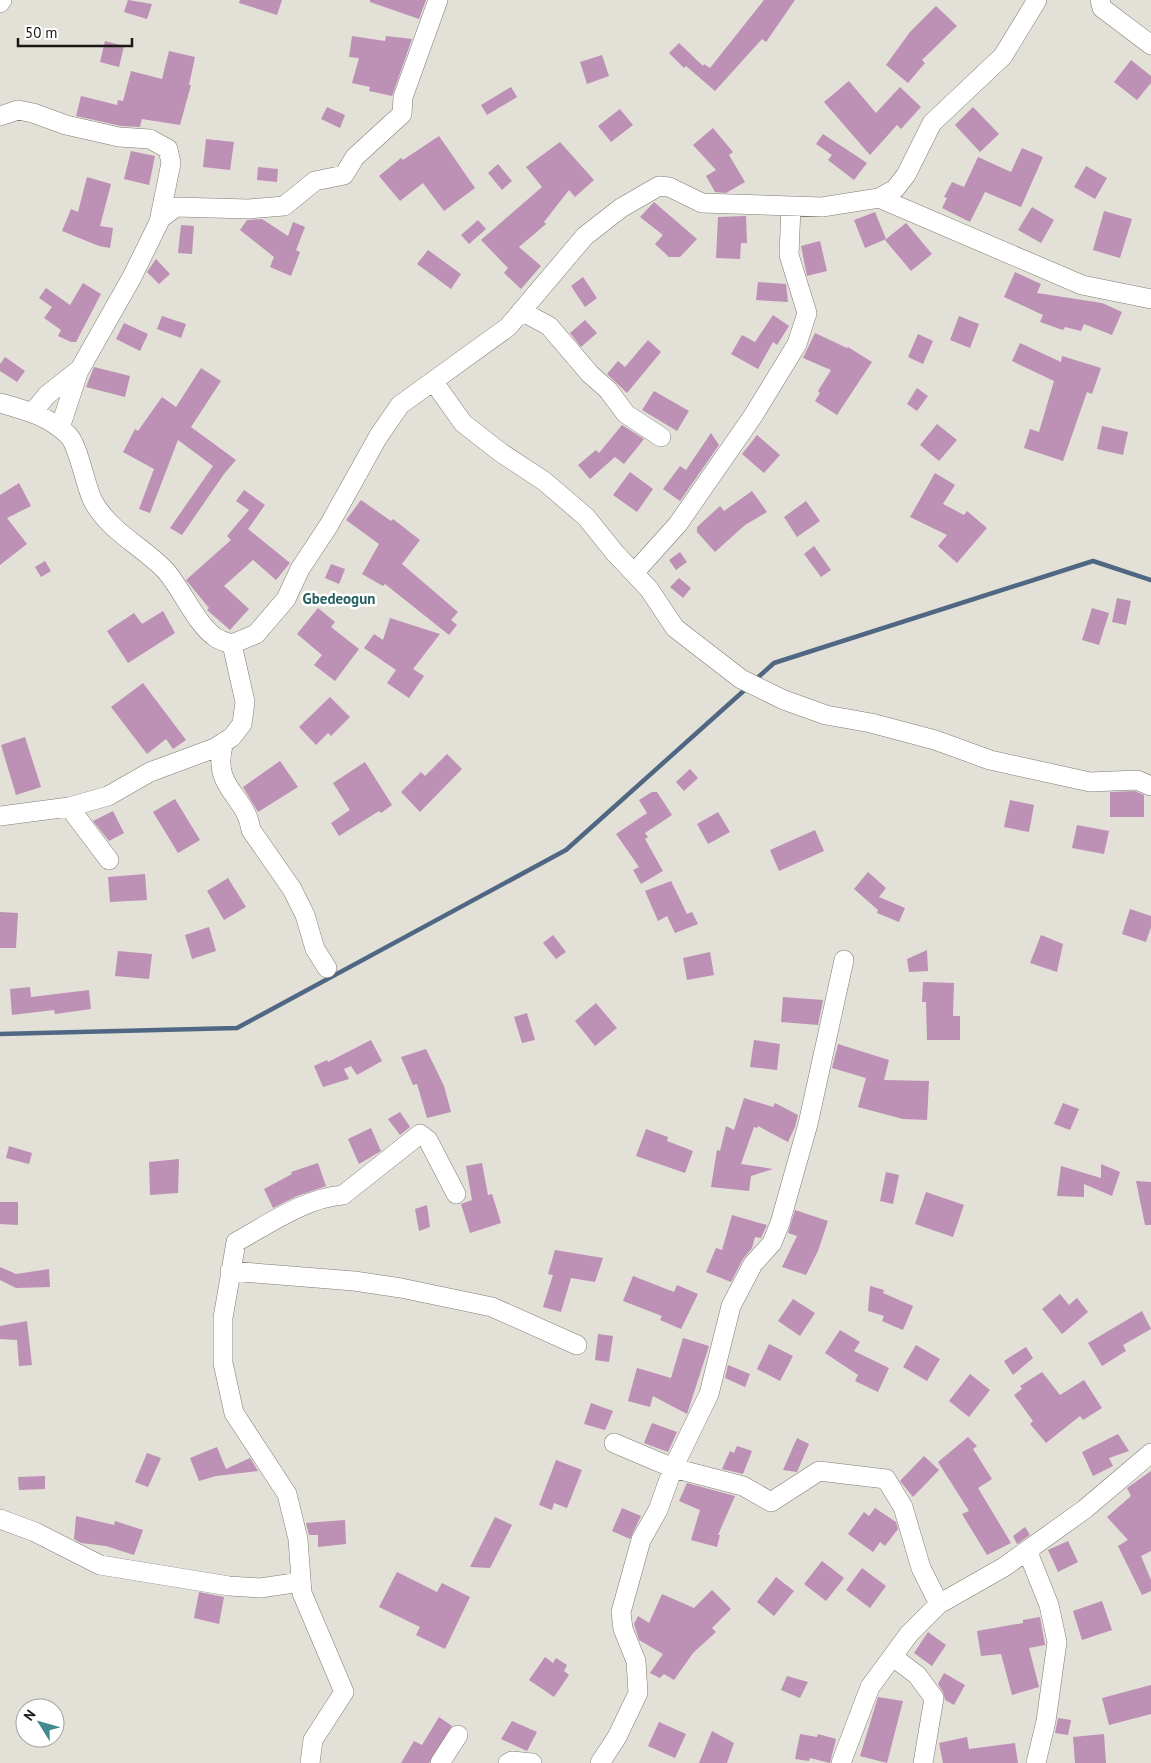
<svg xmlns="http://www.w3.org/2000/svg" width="1151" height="1763" font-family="'PT Sans',sans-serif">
  <rect width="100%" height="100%" fill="#e2e0d7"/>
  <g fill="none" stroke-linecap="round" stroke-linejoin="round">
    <path stroke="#506783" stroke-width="4.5" d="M755,680l19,-17 319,-102 58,19
      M0,1034l237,-6 329,-178 182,-163"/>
  </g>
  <path fill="#bd90b5" d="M128,0l24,4 -5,15 -23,-7z
    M240,0h42l-5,15 -38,-12z
    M370,0h56l-7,19 -49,-17z
    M764,0h31l-29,42 -4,-3 -47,52 -29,-25 -2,2 -15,-15 10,-10 24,23 1,-2 6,4z
    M936,6l21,20 -35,34 3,3 -17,20 -22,-18 24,-33z
    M352,36l33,5 1,-5 26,3 -20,57 -23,-5 1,-4 -18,-4 7,-25 -10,-1z
    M105,41l19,5 -5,21 -19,-5z
    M169,51l26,6 -6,28h2l-11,40 -38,-6 -2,8 -19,-1 -45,-10 5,-20 36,9 1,-5 5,1 8,-30 31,8z
    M602,55l7,21 -22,8 -7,-22z
    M1131,60l20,16v7l-14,17 -23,-18z
    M849,81l27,32 24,-26 21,20 -20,22 -4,-4 -27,30 -46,-53z
    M511,87l6,10 -30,18 -6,-10z
    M327,107l18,8 -5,13 -19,-9z
    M973,107l26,27 -19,18 -25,-27z
    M620,109l13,16 -22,17 -13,-16z
    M713,128l20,24 -4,3 16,27 -19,11 -11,-1 -9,-16 10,-6 -23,-25z
    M823,134l44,29 -13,17 -26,-20 4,-5 -16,-11z
    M439,136l36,52 -31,23 -21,-28 -23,18 -21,-25 22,-18 2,2z
    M206,139l28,3 -4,28 -27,-3z
    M560,142l34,38 -19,17 -6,-7 -25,32 2,2 -27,23 22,19 -20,23 -17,-16 4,-5 -27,-28 61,-53 -16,-20z
    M1022,148l21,9 -22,50 -36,-15 -15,30 -28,-14 5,-10 -3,-1 8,-15 12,5 14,-30 33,15z
    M131,151l24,5 -6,29 -25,-6z
    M498,164l14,17 -10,9 -14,-17z
    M1086,166l21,12 -12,21 -21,-12z
    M258,167l20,2 -1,13 -20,-2z
    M87,177l24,7 -11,42 13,2 -3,20 -11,-2 -37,-15 9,-22 7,3z
    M654,202l43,37 -17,18h-11l-14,-13 8,-9 -23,-18z
    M1032,207l22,13 -13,23 -23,-13z
    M1104,211l28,8 -12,39 -27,-8z
    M875,212l11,27 -21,9 -11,-28z
    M746,216l1,27h-6l-1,16 -24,-1 2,-41z
    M262,219l26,17 5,-14 12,5 -9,23 4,2 -9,24 -21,-9 4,-10 -34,-27 7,-10z
    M478,220l8,9 -17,15 -8,-9z
    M906,223l26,31 -21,17 -26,-31z
    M181,225l13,1 -2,28 -14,-1z
    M820,241l7,30 -20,5 -6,-30z
    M428,250l33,24 -10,15 -34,-25z
    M156,259l14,15 -11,10 -12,-12z
    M1015,272l26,12 -4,9 65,10 20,9 -10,23 -28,-11 -3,7 -16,-4 -2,3 -23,-8 3,-7 -39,-18z
    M583,277l14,21 -12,9 -14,-21z
    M758,282l28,2 2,18 -32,-2z
    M83,283l18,11 -25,48h-5l-13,-6 3,-6 -17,-12 8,-11 -13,-9 7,-10 24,17z
    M773,315l16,11 -12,19 -4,-3 -15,27 -27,-15 11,-19 13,7z
    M162,316l24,8 -5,14 -24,-9z
    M959,316l20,8 -9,24 -20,-8z
    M585,320l12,13 -16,14 -11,-14z
    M124,323l24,11 -8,17 -24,-12z
    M815,333l32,15 1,-1 24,15 -35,53 -22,-14 5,-8 -2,-2 13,-21 -28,-12z
    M918,334l15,7 -10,23 -15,-7z
    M648,340l13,12 -34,41 -20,-19 11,-13 7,6z
    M1020,343l41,19 1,-6 39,12 -9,26 -5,-2 -24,69 -39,-13 6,-19 9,3 15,-51 -42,-20z
    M5,357l20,14 -8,11 -17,-11v-7z
    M94,367l36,9 -5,21 -39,-10z
    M201,368l20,13 -30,46 45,33 -12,14 -42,61 -12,-7 43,-62 -35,-26 -28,73 -11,-4 15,-40 -31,-17 12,-23 3,2 24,-34 14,10z
    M917,388l11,8 -11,15 -10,-7z
    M654,391l35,20 -12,20 -35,-21z
    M937,424l20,16 -18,21 -19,-16z
    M622,425l22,14 -20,25 -9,-7 -25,22 -12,-14 18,-15 3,3z
    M1102,426l26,6 -5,23 -26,-6z
    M711,433l8,12 -39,56 -17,-12 17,-23 6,4z
    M757,435l23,20 -16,18 -22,-19z
    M630,472l23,17 -16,23 -24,-17z
    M935,473l20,12 -12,19 21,11 3,-4 20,17 -30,35 -19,-17 9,-11 -37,-18z
    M19,483l12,23 -24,12 20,26 -27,21v-70z
    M244,490l21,15 -17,24 42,34 -14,17 -23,-20 -29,26 25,23 -19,21 -23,-20 2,-2 -23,-28 45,-40 -4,-4 22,-26 -13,-9z
    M752,491l15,21 -22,13 -30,27 -18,-20v-5l23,-21 4,5z
    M361,500l30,21 2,-2 27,21 -18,24 56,48 -7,8 6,5 -8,10 -64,-51 -2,2 -21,-12 17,-30 -33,-24z
    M806,501l14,20 -23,16 -13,-20z
    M814,546l17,24 -10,7 -17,-23z
    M680,552l7,10 -11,8 -7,-10z
    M45,561l6,10 -10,6 -6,-10z
    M331,564l14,5 -6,15 -14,-6z
    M679,578l12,10 -8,10 -13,-11z
    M1117,598l14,3 -5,24 -14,-3z
    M318,608l17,14 -4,5 28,22 -24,32 -21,-16 8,-10 -25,-21z
    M1092,608l17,5 -10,32 -17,-5z
    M163,611l12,22 -47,30 -21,-32 27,-18 8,11z
    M390,618l50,16 -27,35 11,7 -15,22 -22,-15 9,-13 -32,-22 10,-14 9,6z
    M143,683l43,57 -13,9 -7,-10 -19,15 -36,-47z
    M330,697l20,20 -19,19 -3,-3 -12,12 -17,-18z
    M25,737l16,50 -25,8 -15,-50z
    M447,754l15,15 -42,43 -19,-20 20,-20 4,4z
    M280,761l18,26 -40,25 -15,-25z
    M365,762l27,43 -11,8 -2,-2 -40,25 -8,-13 19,-13 -17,-27z
    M690,769l8,9 -14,13 -8,-9z
    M1135,791l9,4v22h-34v-25z
    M652,792h5l15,23 -27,18 3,4 -3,2 18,32 -22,13 -8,-14 6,-3 -23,-33 31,-21 -8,-13z
    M175,799l25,41 -22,13 -25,-41z
    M1010,800l24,5 -5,27 -25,-5z
    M113,811l11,22 -15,8 -16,-20z
    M718,812l12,20 -22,12 -11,-20z
    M1077,825l32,6 -5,23 -32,-6z
    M815,830l9,21 -45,20 -9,-21z
    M868,872l18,16 -7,9 26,11 -6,14 -22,-9 1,-3 -24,-21z
    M145,874l2,26 -37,2 -2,-25z
    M228,878l18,29 -22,13 -17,-29z
    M671,881l16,33 5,-2 6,12 -23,9 -8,-17 -9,5 -13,-30z
    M1130,909l21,7v11l-5,15 -24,-8z
    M0,912l18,1 -2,35h-16z
    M209,927l7,24 -24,8 -7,-24z
    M553,935l13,17 -10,7 -13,-16z
    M1041,935l22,9 -6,28 -27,-9z
    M927,950l1,21 -19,1 -2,-13z
    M118,951l34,3 -3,25 -34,-3z
    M710,952l4,23 -27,5 -4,-22z
    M923,982l31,1 -1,33h7v24h-33l-1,-38h-4z
    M30,987l1,10 58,-7 2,19 -36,5 -1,-4 -42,5 -2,-26z
    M783,997l40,3 -5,25 -37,-3z
    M596,1003l21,25 -22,18 -20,-25z
    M527,1013l8,27 -13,3 -8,-26z
    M371,1040l11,21 -25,14 -6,-9 -7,3 5,10 -26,8 -9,-21 13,-6 1,2z
    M754,1040l26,4 -3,26 -27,-3z
    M838,1044l51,16 -5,20 45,1 -2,39 -24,-1 -45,-12 8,-29 -34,-10z
    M426,1049l18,37 7,26 -24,6 -10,-34 -4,1 -12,-28z
    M744,1098l29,9 2,-4 23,12 -3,12 -7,15 -30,-16 -1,2 -3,-1 -13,37 32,5 -22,7 -2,15 -38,-4 6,-37 3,1 6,-25 8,4z
    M1063,1103l16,6 -9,21 -16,-6z
    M400,1112l10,15 -10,8 -12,-16z
    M371,1128l10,23 -22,13 -11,-25z
    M646,1129l22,8 -1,4 26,10 -8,22 -49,-17z
    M9,1146l23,7 -3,11 -23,-6z
    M179,1159l-1,34 -28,2 -1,-33z
    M318,1163l8,23 -29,10 -24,12 -9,-19 28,-15 -1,-2z
    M482,1163l6,32 4,-1 9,29 -31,10 -9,-29 11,-4 -6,-34z
    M1101,1164l19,8 -8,24 -28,-12v13l-27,-1 4,-30 40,12z
    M886,1172l13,3 -6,29 -13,-3z
    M1136,1181l15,1v43h-6z
    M926,1192l38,13 -11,32 -38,-13z
    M0,1202h18v23l-18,-1z
    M427,1205l3,22 -11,4 -4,-22z
    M795,1210l33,11 -10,30 -12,24 -24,-8 15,-31 -9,-3z
    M732,1215l35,10 -6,13 -6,-1 -3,11 -9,11 -12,23 -25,-10 10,-24 6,2z
    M555,1250l48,8 -8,24 -24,-4 -10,34 -18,-5 10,-32 -5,-1z
    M0,1267l16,7 33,-5 1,18 -34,1 -16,-8z
    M633,1276l41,16 3,-7 21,9 -17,35 -21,-9 2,-4 -39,-15z
    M870,1286l14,4 -1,3 30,13 -10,24 -21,-9 2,-5 -16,-5z
    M1060,1294l9,11 8,-7 11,14 -26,22 -20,-25z
    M793,1299l22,14 -15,23 -22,-15z
    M1142,1311l9,18 -28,16 3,6 -24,15 -14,-23z
    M27,1321l5,44 -13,1 -2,-26 -17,-1v-13z
    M840,1330l20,12 -6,9 35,17 -11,24 -23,-11 3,-6 -33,-22z
    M598,1334l15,2 -4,26 -14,-2z
    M683,1338l26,8 -22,68 -34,-18 -3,11 -22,-6 9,-33 34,10z
    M769,1344l24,12 -13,25 -23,-12z
    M916,1345l24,14 -13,22 -24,-14z
    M1026,1347l7,11 -20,17 -9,-14z
    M728,1365l22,9 -5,13 -20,-9z
    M1042,1372l18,23 24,-15 18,28 -19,12 -3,-4 -34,27 -16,-19 3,-3 -19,-26 8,-6 -2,-3z
    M970,1374l20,16 -21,27 -20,-16z
    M591,1403l22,8 -8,19 -21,-6z
    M652,1423l25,9 -9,20 -24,-9z
    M1118,1434l11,17 -20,7 4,8 -20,10 -11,-24z
    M968,1437l9,9 -4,3 19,30 -14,9 33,55 -24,12 -25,-41 7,-3 -31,-49z
    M797,1438l12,6 -12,28 -14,-2z
    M737,1446l15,5 -9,23 -21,-5 8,-18 4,2z
    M217,1447l9,22 24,-11 8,13 -42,5 -17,5 -9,-23z
    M147,1453l14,5 -13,29 -13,-5z
    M924,1456l15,14 -26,27 -13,-16z
    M556,1460l26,10 -15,38 -13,-5 -2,7 -13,-5z
    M1151,1471v80l-10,5 10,24v11l-9,4 -24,-49 10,-6 -21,-23 24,-21 -4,-8z
    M45,1476v13l-26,1 -1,-13z
    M687,1483l48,13 -17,39h2l-3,12 -26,-7 9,-30 -21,-9z
    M622,1508l19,8 -11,23 -18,-8z
    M875,1508l21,14 2,7 -13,17 -5,-4 -7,10 -25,-18 16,-22 5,4z
    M76,1516l38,9 1,-4 28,9 -9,25 -28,-9 -25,-3 -7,-4z
    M495,1517l17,8 -22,43 -20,-1z
    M345,1520l1,24 -28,3v-12h-9l-3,-12z
    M1025,1527l5,8 -13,9 -4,-8z
    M1068,1541l10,21 -20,10 -10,-22z
    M822,1561l22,17 -18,23 -22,-17z
    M862,1568l24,18 -16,22 -24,-18z
    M397,1572l40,20 5,-9 28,14 -25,52 -29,-14 4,-8 -41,-20z
    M776,1577l18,14 -20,25 -17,-14z
    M712,1590l19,19 -19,19 4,4 -23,21 -19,27 -10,-6 -4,4 -10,-5 13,-19 -24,-14 -5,-16 4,-8 11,7 13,-29 32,14z
    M199,1592l25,5 -5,27 -25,-6z
    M1102,1601l10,29 -30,10 -9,-29z
    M1040,1617l5,28 -16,3 10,39 -27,8 -11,-41 -20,2 -4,-25 46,-8v-3z
    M928,1632l18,13 -14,21 -18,-13z
    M545,1657l8,6 3,-5 11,7 -3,6 5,4 -15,22 -25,-17z
    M944,1673l21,12 -11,20 -9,-5 -2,-8 -5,-8z
    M787,1676l21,6 -8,16 -19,-8z
    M1151,1685v29l-42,11 -7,-27z
    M878,1697l25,4 -16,62 -27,-7z
    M439,1717l13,9 -23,37h-28l13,-22 8,4z
    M1058,1718l13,2 -3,15 -13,-2z
    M512,1721l25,11 -10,19 -26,-12z
    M659,1722l27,12 -11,24 -27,-12z
    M712,1731l22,12 -7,20h-28z
    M800,1734l17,3 1,-3 18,5 -6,24 -20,-5 -1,3 -14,-2z
    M1104,1734l2,29h-31l-2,-26z
    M967,1737l2,12 46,-6 3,20h-75l-4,-20z"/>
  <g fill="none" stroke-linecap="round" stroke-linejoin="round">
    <defs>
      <path id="street" d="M1100,0l2,8 49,37
        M0,3l2,-3
        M0,116l18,-6 15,3 33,12 53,12 31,2 18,10 3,14 -12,59 -27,55 -52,92 -33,26 -14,17
        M879,198l16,-9 11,-14 26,-52 71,-67 34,-56
        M160,219l16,-12 73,2 35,-3 31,-25 29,-6 11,-18 47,-43 1,-17 35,-97
        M521,311l28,15 41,48 18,16 18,24 35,23
        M433,381l30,42 37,29 44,29 42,36 29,36 34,36 26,39 66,51 43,21 42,15 45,8 64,17 55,20 100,22 47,-2 14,6
        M0,403c25,7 49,13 68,32 10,9 17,49 24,64 15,31 50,47 73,71 17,19 31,54 50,67 5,4 12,5 17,7l24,-10 30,-35 14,-30 29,-44 49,-88 22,-32 108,-78 77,-91 36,-28 38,-22 10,1 33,16 120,4 57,-9 203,87 69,14
        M60,428l19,-58
        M634,573l44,-49 75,-108 44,-72 10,-31 -18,-58 2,-48
        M224,742c-14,46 22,52 27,88l41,59 13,26 10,34 12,19
        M69,807l40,53
        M0,816l69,-9 39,-11 42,-24 65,-24 17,-11 10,-13 3,-22 -13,-58
        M230,1271l124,10 47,7 91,19 85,38
        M614,1443l59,25 70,18 28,16 48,-31 67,8 17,28 18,61 18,36
        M0,1519l35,13 65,33 129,21 31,2 41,-6
        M1027,1550l22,55 8,37 -11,79 -10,42
        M893,1657l24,18 17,23 -11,65
        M310,1763l3,-23 31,-48 -42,-99 -4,-54 -11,-45 -53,-81 -11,-50v-45l13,-76c33,-18 69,-44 107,-47l77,-61 8,6 28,54
        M440,1763l18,-28
        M508,1763l4,-2 20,2
        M600,1763l17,-26 21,-44 -2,-32 -13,-32 -2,-17 20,-72 17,-30 15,-42 36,-74 22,-88 22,-42 19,-21 8,-20 28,-99 36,-164
        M841,1763l29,-76 39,-53 30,-30 65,-37 42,-30 39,-28 66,-56"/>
    </defs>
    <use href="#street" stroke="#7f7c75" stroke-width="20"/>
    <use href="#street" stroke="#fff" stroke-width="19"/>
  </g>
  <g text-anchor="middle" stroke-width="5" stroke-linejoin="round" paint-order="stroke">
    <g font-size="15" font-weight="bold" fill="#256061" stroke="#fff">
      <text x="339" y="604">Gbedeogun</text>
    </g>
  </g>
  <g transform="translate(40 1723) rotate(307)"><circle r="24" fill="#ffffff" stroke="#a3a3a2"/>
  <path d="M0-4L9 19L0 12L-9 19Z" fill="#428a8c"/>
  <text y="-8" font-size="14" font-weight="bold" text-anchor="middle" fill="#1a1916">N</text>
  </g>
  <path d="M18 38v8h114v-8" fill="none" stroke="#1a1916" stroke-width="2.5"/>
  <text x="25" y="38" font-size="15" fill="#1a1916" stroke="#ffffff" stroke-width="4" paint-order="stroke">50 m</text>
</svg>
